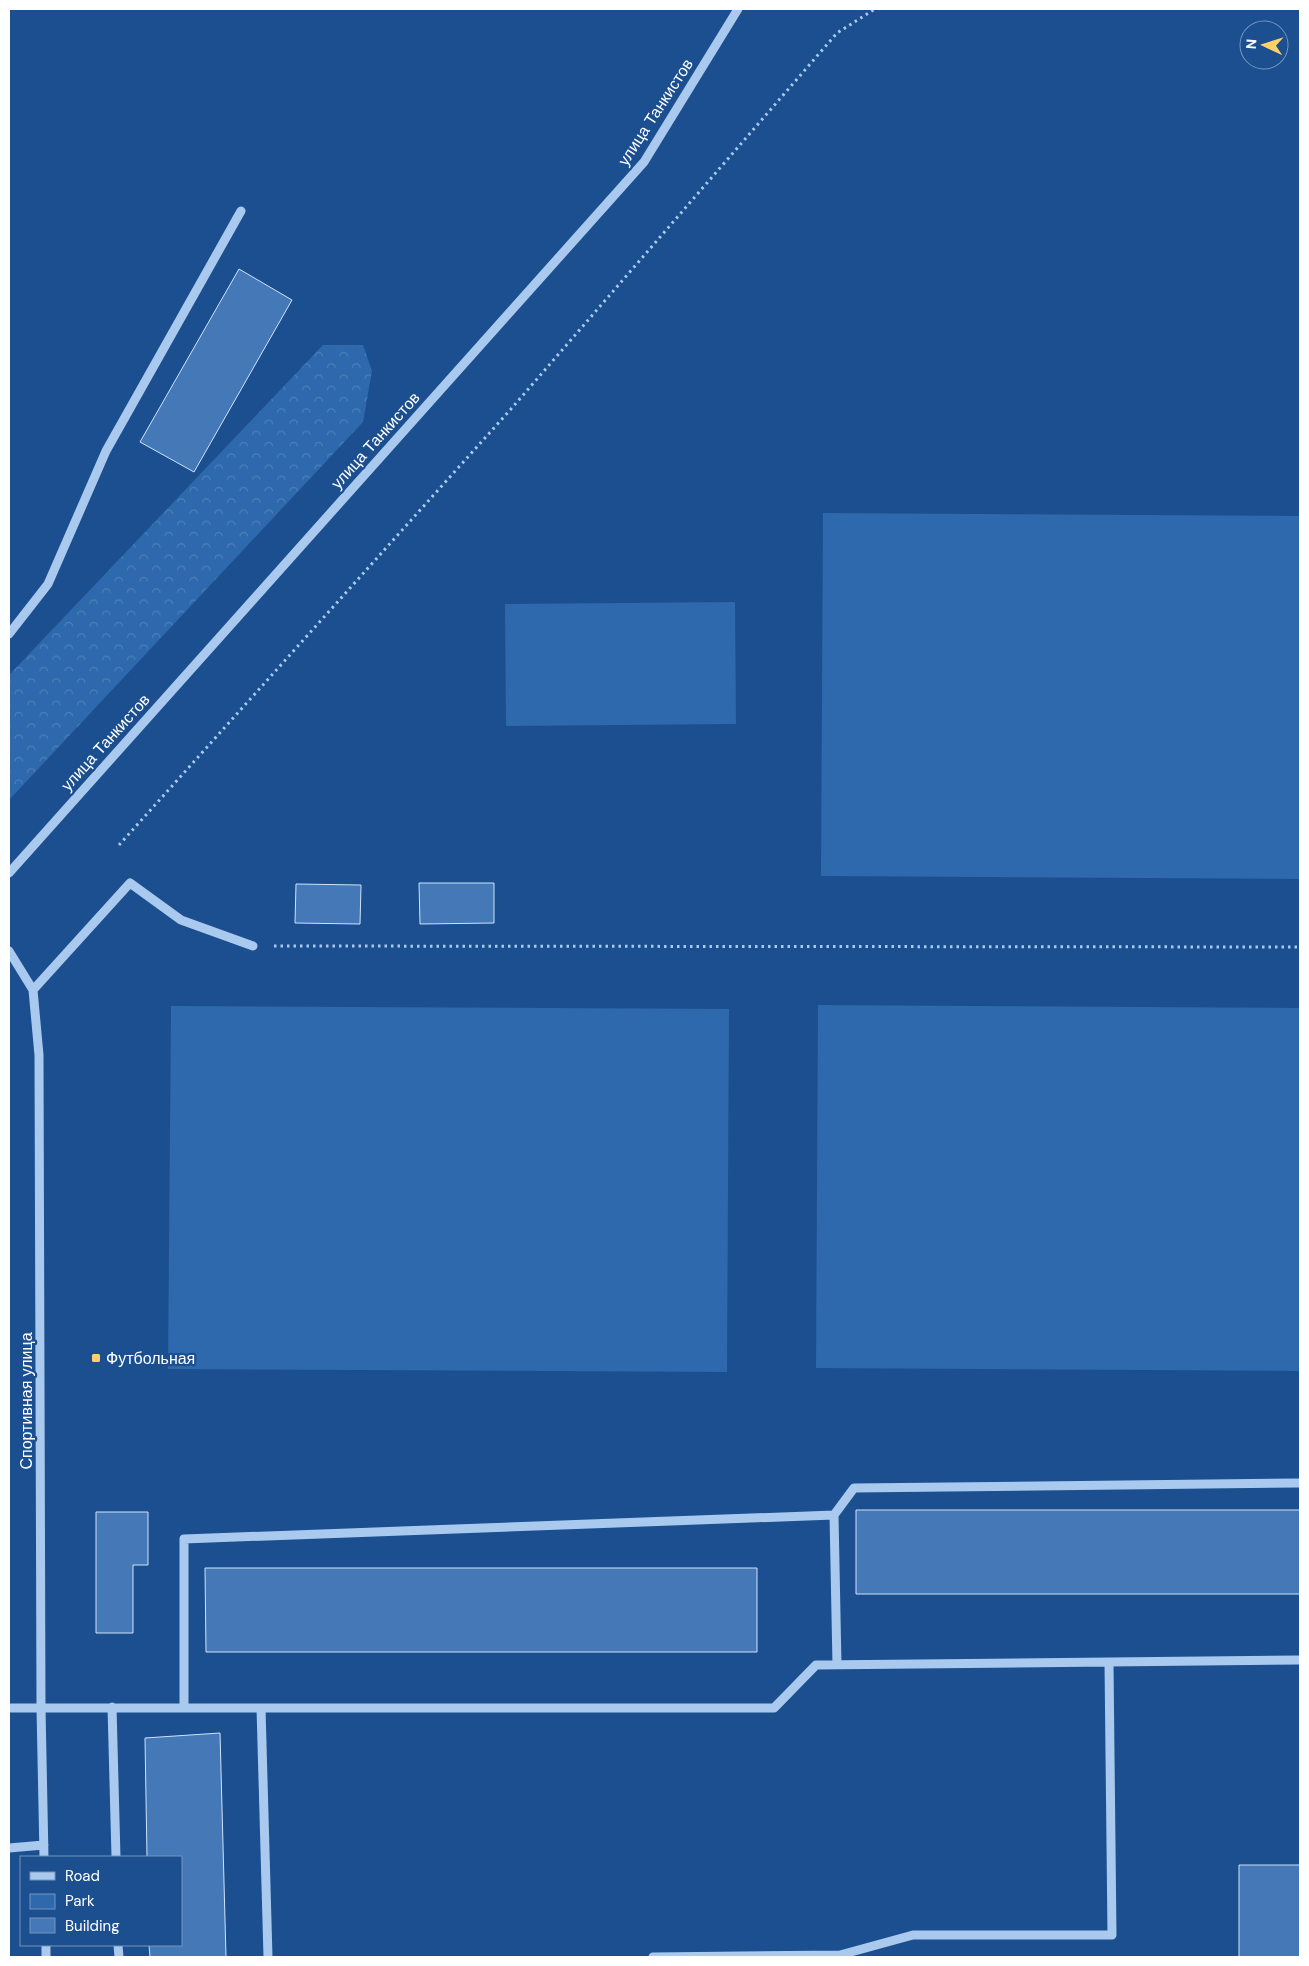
<svg xmlns="http://www.w3.org/2000/svg" width="1309" height="1966" font-family="'DM Sans',sans-serif">
  <defs>
    <pattern id="forest-crowns" width="20" height="18" patternUnits="userSpaceOnUse" patternTransform="scale(1.25)"><rect width="20" height="18" fill="#2e69ad"/><path d="M2 6a3 3 0 1 1 6 0M12 15a3 3 0 1 1 6 0" fill="none" stroke="#4d80b9"/></pattern>
  </defs>
  <rect width="100%" height="100%" fill="#1b4f8f"/>
  <path fill="#2e69ad" d="M823,513l477,3v363l-479,-3z
    M735,602l1,122 -230,2 -1,-122z
    M818,1005l482,3v363l-484,-3z
    M171,1006l558,3 -2,363 -559,-3z"/>
  <path fill="url(#forest-crowns)" d="M323,345h40l9,26 -9,51 -354,378v-125z"/>
  <path fill="#4478b7" stroke="#cfe3fa" d="M239,269l53,31 -98,172 -54,-30z
    M419,883h75v40l-74,1z
    M296,884l65,1 -1,39 -65,-1z
    M856,1510h444v84h-444z
    M96,1512h52v53h-15v68h-37z
    M205,1568h552v84h-551z
    M220,1733l6,224h-76l-1,-12h32v-88h-34l-2,-119z
    M1239,1865h61v92h-61z"/>
  <g fill="none" stroke-linecap="round" stroke-linejoin="round">
    <path stroke="#a9c9ee" stroke-width="3" stroke-dasharray="2.5 4" stroke-linecap="butt" d="M119,845l392,-436 326,-376 38,-24
      M274,946l1026,1"/>
    <path stroke="#a9c9ee" stroke-width="9" d="M9,634l39,-50 58,-133 135,-240
      M9,873l635,-711 94,-153
      M9,951l24,39 6,65 2,653 3,149
      M33,990l97,-107 51,37 72,26
      M834,1515l3,150
      M112,1707l4,150
      M184,1707v-168l650,-24 20,-27 446,-5
      M9,1708h765l42,-43 484,-5
      M261,1708l7,249
      M9,1848l35,-3
      M46,1945v12
      M118,1945l1,12
      M653,1957l187,-2 73,-20h199l-3,-272"/>
  </g>
  <rect fill="#ffd166" stroke="#1b4f8f" stroke-width="2" x="91" y="1353" width="10" height="10" rx="2.5"/>
  <g text-anchor="middle" stroke-width="4.5" stroke-linejoin="round" paint-order="stroke">
    <g font-size="16" fill="#fff" stroke="#1b4f8f">
      <text transform="translate(655 112) rotate(-57)" y="6">улица Танкистов</text>
      <text transform="translate(375 440) rotate(-48)" y="6">улица Танкистов</text>
      <text transform="translate(105 742) rotate(-48)" y="6">улица Танкистов</text>
      <text transform="translate(26 1401) rotate(-90)" y="6">Спортивная улица</text>
    </g>
    <g font-size="16" fill="#fff" stroke="#1b4f8f" text-anchor="start">
      <text x="106" y="1364">Футбольная</text>
    </g>
  </g>
  <rect width="1309" height="1966" fill="none" stroke="#ffffff" stroke-width="20"/>
  <rect x="20" y="1856" width="162" height="90" fill="#1b4f8f" stroke="#7695bc"/>
  <rect x="30" y="1872" width="25" height="8" fill="#a9c9ee" stroke="#7695bc"/>
  <text x="65" y="1881" font-size="15" fill="#ffffff">Road</text>
  <rect x="30" y="1894" width="25" height="15" fill="#2e69ad" stroke="#7695bc"/>
  <text x="65" y="1906" font-size="15" fill="#ffffff">Park</text>
  <rect x="30" y="1918" width="25" height="15" fill="#4478b7" stroke="#7695bc"/>
  <text x="65" y="1931" font-size="15" fill="#ffffff">Building</text>
  <g transform="translate(1264 45) rotate(274)"><circle r="24" fill="#1b4f8f" stroke="#7695bc"/>
  <path d="M0-4L9 19L0 12L-9 19Z" fill="#ffd166"/>
  <text y="-8" font-size="14" font-weight="bold" text-anchor="middle" fill="#ffffff">N</text>
  </g>
</svg>
